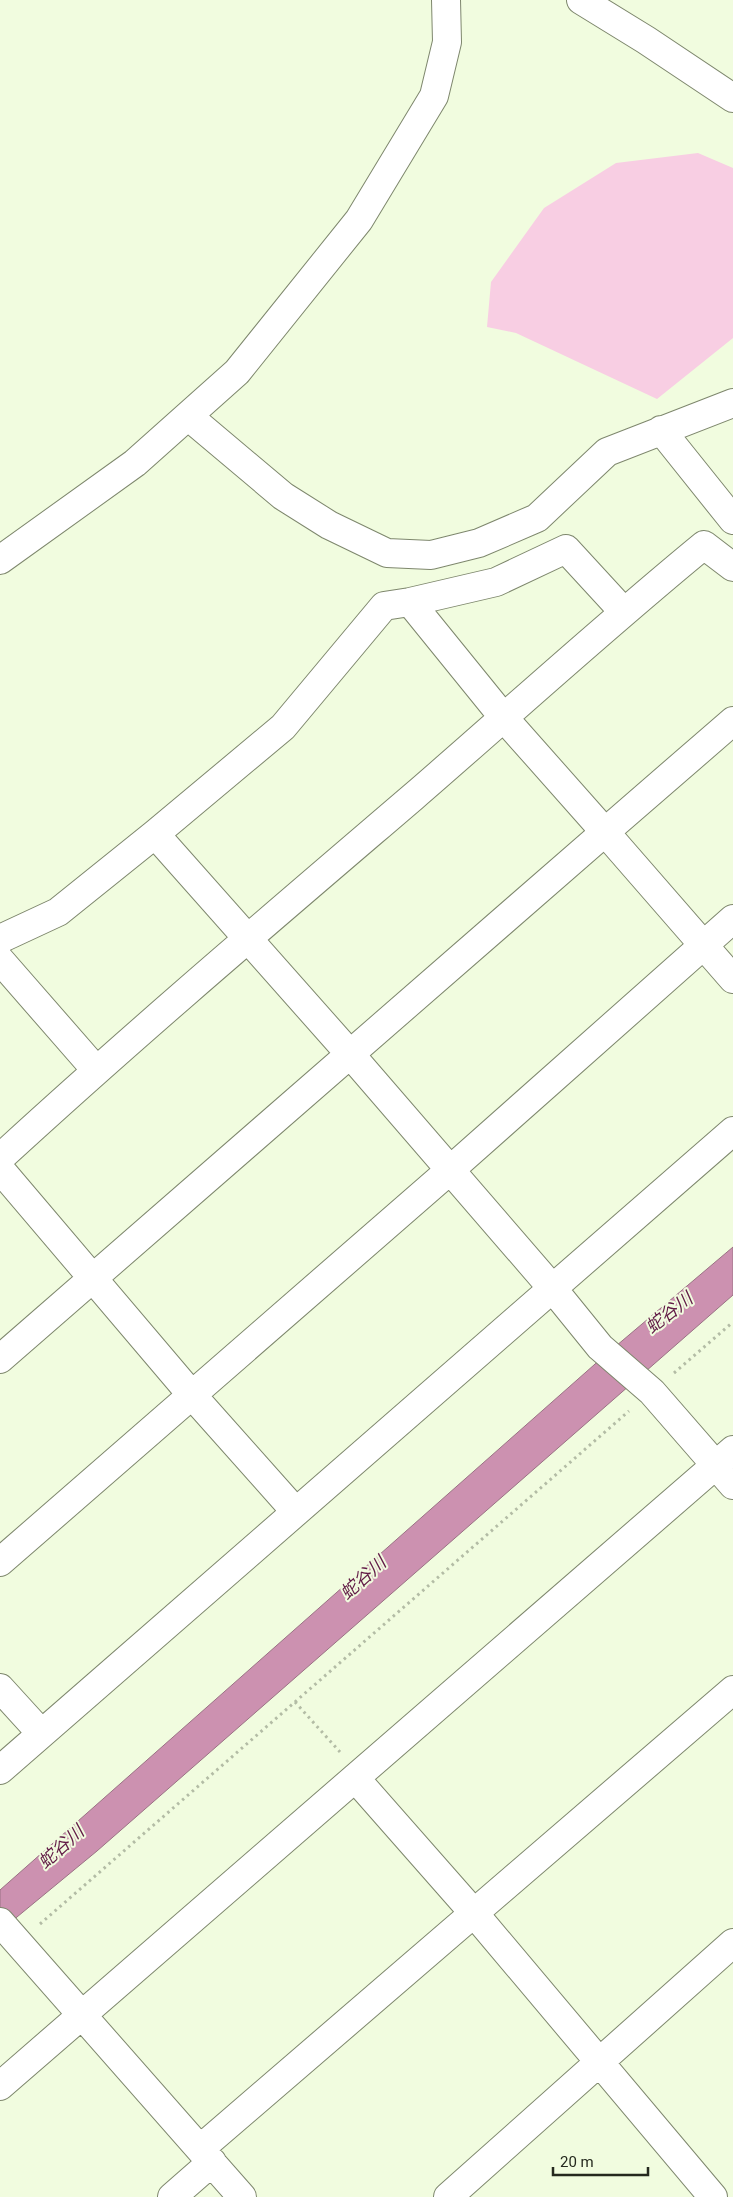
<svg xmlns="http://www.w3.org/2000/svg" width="733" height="2197" font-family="Roboto,'Noto Sans JP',sans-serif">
  <rect width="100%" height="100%" fill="#f1fcdf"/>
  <path fill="#f8cee3" d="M698,153l35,15v170l-76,61 -141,-66 -29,-6 4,-45 53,-74 72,-45z"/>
  <path fill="#cc91b0" stroke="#9a7284" d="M733,1247v48l-636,556 -97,80v-41l603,-533z"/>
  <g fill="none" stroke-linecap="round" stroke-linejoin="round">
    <defs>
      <path id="minor" d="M581,0l65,40 87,58
        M188,416l95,80 46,29 58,28 44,2 48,-12 58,-25 70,-66 126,-49
        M661,430l72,90
        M0,560l135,-97 102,-91 122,-152 75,-124 13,-54 -1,-42
        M623,611l-57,-62 -70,33 -86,20 94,116 101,114 128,-111
        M155,834l195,220 203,235 47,58 52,45 81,93
        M0,939l58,-27 97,-78 128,-107 101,-121 26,-4
        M0,960l96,110
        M0,1158c135,-124 274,-242 413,-361 97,-84 191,-170 291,-252l29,22
        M0,1169l191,225 105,118
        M0,1359l605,-527 128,147
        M0,1562l449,-391 284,-252
        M0,1688l41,45
        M0,1770l733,-639
        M356,1779l117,133 240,285
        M0,1922l242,275
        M0,2086l733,-636
        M200,2149l533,-459
        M172,2197l40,-35
        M448,2197l285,-254"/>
    </defs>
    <use href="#minor" stroke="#7e876d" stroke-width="30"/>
    <path stroke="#b3bca5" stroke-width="3" stroke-dasharray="2.5 4" stroke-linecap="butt" d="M674,1373l59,-51
      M295,1702l45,50
      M40,1924l589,-513"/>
    <use href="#minor" stroke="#fff" stroke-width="28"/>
  </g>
  <g text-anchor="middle" stroke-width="4" stroke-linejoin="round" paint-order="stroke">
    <g font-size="18" font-style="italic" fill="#611b46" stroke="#f1fcdf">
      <text transform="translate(669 1313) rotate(-38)" y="6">蛇谷川</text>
      <text transform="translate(363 1578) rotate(-42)" y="6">蛇谷川</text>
      <text transform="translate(61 1847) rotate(-42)" y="6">蛇谷川</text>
    </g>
  </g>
  <path d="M553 2167v8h95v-8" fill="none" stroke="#25291e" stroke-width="2.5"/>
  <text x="560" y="2167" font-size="15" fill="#25291e" stroke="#f1fcdf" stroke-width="4" paint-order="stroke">20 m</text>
</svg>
